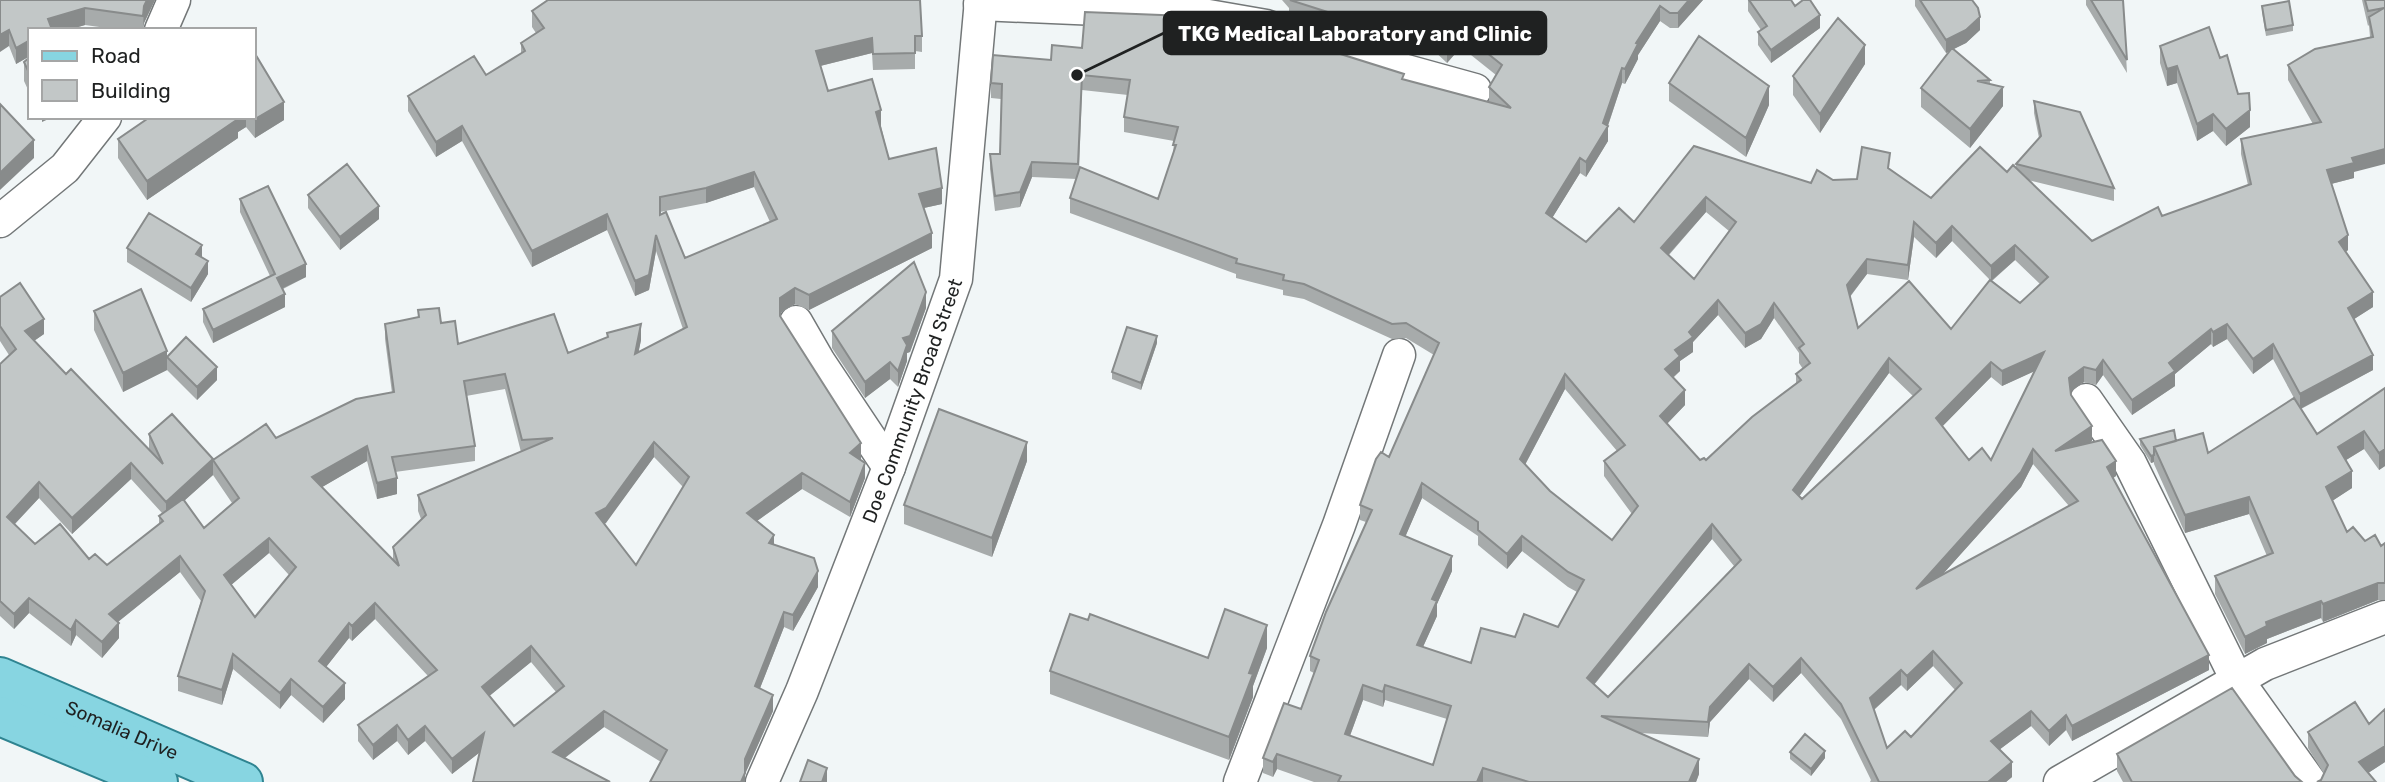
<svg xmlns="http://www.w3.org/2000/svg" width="2385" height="782" font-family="Rubik,sans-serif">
  <rect width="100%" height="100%" fill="#f1f6f7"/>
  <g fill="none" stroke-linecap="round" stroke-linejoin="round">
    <defs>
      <g id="street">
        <path d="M980,4l211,9 75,13 86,30 123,34"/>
        <path d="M161,30l13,-30"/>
        <path d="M0,221l65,-53 40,-51"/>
        <path d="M796,322l23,40 70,105"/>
        <path d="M2086,400l44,63 107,217 73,102"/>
        <path id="s1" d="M762,782l40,-91 87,-224 67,-188 25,-279"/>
        <path d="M1240,782l99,-257 60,-170"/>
        <path d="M2060,782l205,-118 120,-47"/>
      </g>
      <g id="primary">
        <path id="s2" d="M0,677l243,105"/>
        <path d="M0,716l158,66"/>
      </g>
    </defs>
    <use href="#street" stroke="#737778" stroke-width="35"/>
    <use href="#primary" stroke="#2f8491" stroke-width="42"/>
    <use href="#street" stroke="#fff" stroke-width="32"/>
    <use href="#primary" stroke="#87d5e1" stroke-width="38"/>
  </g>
  <path fill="#a7abab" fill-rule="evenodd" d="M0,0h155l-11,23 -1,7h-22l-36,-5 -17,5h-38v26l-14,8 -7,-18z
    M1282,0h421l-25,28h-8l-10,-7 -22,34v4l-13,25 -3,-1 -14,43v15l-22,36 -6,-4 -28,45 34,24 48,-20 60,-76 117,37 22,-3 24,-1 33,-10 41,29 85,-30v-4l23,-26 -5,-25v-12l80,87v13l-86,-21 64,61 156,-56 -7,-31v-15l72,-15 -25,-44v-15l82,-28 -1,-12 -1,1 -6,-26h23l-31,172v6l-23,6 17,66 -2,2 27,55 -19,12 19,51 -72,39 16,25 68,-46v78l-6,4 -15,-21 -18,11 6,28 -20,13 15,31 18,9 16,5 4,-3v57h-7l-55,22 -2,-4 -54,21v4l-22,11 -30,-60v-18l52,-20 -18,-42 -64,19 -31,-69v-2l-3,1 -11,-18v-6l36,2 32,12 86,-55 -21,-39 -20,15 -26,-35 -14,8 -2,-3 -36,30v12l-43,29 -29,-40 -7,10 -12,-3 -14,10 1,3 21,46 -2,2 26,33 -3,2 96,192 -137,71 -6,-11 -17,16 -18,-20 -31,23 12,28 -6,5h-136l1,-2 -30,-61 -40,-46 -28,29 -24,-23 -39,43 -2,15 -68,-4 59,41 -3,8h-382l-37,-13 -4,8 -10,-4v-15l38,-49 13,-36 -4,-2v-15l56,-134 -6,-2v-15l29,-48 45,-102 -28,-17 -14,1 -88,-40 -21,-4v-5l-47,-12v-4l-166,-61v-15l7,-19 -45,-2 -12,30 -25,4 -5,-42v-15h10l1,-55 -10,-1v-15l91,-35 104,-25 303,79v-15l7,-12 -35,-28 -14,16 -33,-31 -14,18 -111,-35v-7zM1082,90l46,5 -4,22v15l50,9 -1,14 -15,44 -79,-27zM1706,212l23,19 -35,48 -25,-24zM1914,237l22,21 16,-17 38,39 -39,49 -93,-1 -8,-31 17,-23 41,6zM2015,260l25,24 -20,19 -28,-22zM1718,315l27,33 16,-9 13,-21 25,35v10l4,6 -7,5v9l-90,77h-6l-33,-36 18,-19 -12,-27 7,-7v-10l13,-9v-10zM2034,371l-43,89h-22l-27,-34 49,-49 11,9zM1889,373l24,23 -111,103 -3,-3zM1565,389l52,62 -13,10v15l28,38 -20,26 -62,-49 -25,-26zM2033,464l36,42 -127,69 79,-88zM1422,498l56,38v9l29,24 15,-18 46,36 9,5 -19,35 -43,10 -44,26 -48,-16 14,-31v-12l15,-33 -47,-34zM1712,539l22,27 -126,131 -14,-12zM1933,666l22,24 -44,47 -24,11 -13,-38 27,-25 6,6zM1363,700l20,7 2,-7 62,19 -14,46 -83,-29z
    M1748,0h43l4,6 25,22 -49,35 -13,-18v-13l3,-2 -13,-19z
    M1915,0h57l8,30 -14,13 -13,6 37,31v4l13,22 -33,42 -49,-41v-19l29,-38 -4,3 -31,-47z
    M2086,0h37l4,73 -41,-68z
    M2262,6l31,19v6l-27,5 -4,-24z
    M532,11l390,25v16l-7,-1v18l-42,1 -1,-17 -52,13 8,25 53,35 8,33 53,45 -18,4 8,40 -123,62 -14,-6 -15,9v3l81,143 -1,1 5,18 -15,39 -48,-28 -45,32 17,23 44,43 -25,44 -9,-4 -24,61 13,23 -28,63v8l-84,-20 -57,-35 -39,31 -85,-6 -28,22 -27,-33 -17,14 -11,-14 -24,19 -15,-19v-16l70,-49 -53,-57 -23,22 -3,-3 -23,29 19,32 -22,24 -32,-28 -11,14 -47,-40 -11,36 -44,-14v-15l23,-75 -21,-29 -62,50 1,16 -17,20 -26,-23 -5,11 -42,-33 -15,16 -14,-13v-252l9,-9 -9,-14v-44l44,37 -10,7 32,33 83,76v-16l64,41 -29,26 20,27 28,-25 -19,-28v-15l63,-22 116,-45 -7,-54v-15l33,-7v-7l23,13 17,21 110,9 39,-16v-4l34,7 -3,13 45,-24 -27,-78 -7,39 -14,6 -28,-66 -75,37 -70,-126 -26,16 -28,-46v-15l78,-21 35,-22v-10l15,-10 -4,-6zM754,187l16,35 -85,36 -25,-43v-3l46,-9zM505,389l16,63 -103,43v16l3,8 -28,28v14l-71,-74 45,-26 10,38 20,-5 -2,-22 80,-11v-15l-9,-50zM654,457l29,30 -47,78 -32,-41zM131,479l31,34 -3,3v8l-52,41 -72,-21 -20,-20 24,-26 33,36zM269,553l20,22 -34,42 -24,-32zM531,662l25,30 -42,34 -25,-30z
    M2160,46l60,12 18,36 12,33 -24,19 -13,-15 -16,10 -20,-58 -10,3 -7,-23z
    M30,57v37l-6,-13v-19z
    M1865,64l-45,69 -27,-38v-19z
    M1669,83l100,22 -23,52 -77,-56z
    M150,117h104l30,3 -29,18 -9,-11 -8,5v6l-91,62 -29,-42v-19z
    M308,195l71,24 -39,31 -32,-42z
    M240,199l66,78 -23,12 2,18 -72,36 -10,-21v-13l67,-33 -30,-64z
    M127,248l75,9 6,17 -17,28 -64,-40z
    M926,308l-16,44 -3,1v8l-9,26 -8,-8 -25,19 -33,-50v-17z
    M94,311l73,46 50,23 -20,20 -30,-30 -44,22 -29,-62z
    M1157,343l-16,47 -29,-11v-7z
    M1027,461l-35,96 -88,-33v-19z
    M1267,648l-14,38v11l-24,63 -179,-66v-23l158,-13z
    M2308,732l77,30 -17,11 -47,7 3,-6 -16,-26z
    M1790,752l35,6 -14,18 -21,-17z
    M2117,754l178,22 7,6h-179l-6,-11z"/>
  <path fill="#888b8b" d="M147,0h8l-11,23 -1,7 1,-24z
    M1689,0h14l-25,28v-15z
    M1660,6v15l-22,34v4l-13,25v-15l11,-26z
    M85,8v17l-17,5h-21l1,-11z
    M1820,15v13l-49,35v-13z
    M1414,17v15l-14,18v-15z
    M1980,17v13l-14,13 -20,10v-13z
    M9,30v16l-9,6v-17z
    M1461,32v15l-14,16v-15z
    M872,38v15l-56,14v-16z
    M30,40v16l-14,8v-16z
    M1865,45v19l-45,69v-19z
    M2177,66v17l-10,3v-17z
    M1622,68v15l-15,45 1,-2v15l-22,36v-15l17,-39z
    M1769,86v19l-23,52v-19z
    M2003,87v19l-33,42v-19z
    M284,102v18l-29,18v-19z
    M881,110v16l-5,1v-15z
    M2250,110v17l-24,19v-17z
    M2213,114v17l-16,10v-17z
    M42,117h11l-11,5z
    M236,117h10v10l-8,5v6l-91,62v-19z
    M462,126v15l-26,16v-15z
    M34,140v18l-34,32v-17z
    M2385,149v15l-31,8v6l-27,7v-15l25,-12z
    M1580,158v15l-34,55v-15z
    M1032,162v15l-12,30v-15z
    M754,172v15l-48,16v-15z
    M942,188v16l-23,5v-15z
    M1706,197v15l-45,51v-15z
    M379,206v13l-39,31v-13z
    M607,214v16l-75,37v-16z
    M1914,222v15l-6,43v-15z
    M1952,226v15l-16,17v-15z
    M932,233v15l-123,62v-15z
    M656,235v16l-7,39 -14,6v-15z
    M2348,235v15l-9,7v-15z
    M202,245v14l-6,-5z
    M2015,245v15l-24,21v-15z
    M1867,259v15l-20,26v-15z
    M208,261v13l-17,28v-14z
    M306,264v13l-29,14v-13z
    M795,288v16l-15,9v-15z
    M926,292v16l-16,44 -3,1v8l-9,26v-16l5,-33z
    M2373,292v15l-25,16v-15z
    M285,294v13l-72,36v-13z
    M1718,300v15l-25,27v10l-13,9v10l-15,13v-15l10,-19 14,-18z
    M1774,303v15l-13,21 -16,9v-15z
    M44,319v15l-19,13v-16z
    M641,324v16l-6,30v-16z
    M2227,324v15l-14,8v-15z
    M2211,329v15l-36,30v12l-43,29v-15l37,-37z
    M1157,336v7l-16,47v-7z
    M2273,344v15l-20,15v-15z
    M167,351v19l-44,22v-19z
    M2044,352v15l-42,19v-15z
    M2373,355v15l-73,39v-15z
    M1889,358v15l-96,132v-15z
    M2103,360v15l-7,10v-15z
    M890,362v17l-25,19v-16z
    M1991,362v15l-55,56v-15z
    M217,367v13l-20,20v-13z
    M2084,367v15l-15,11v-15z
    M1565,374v15l-45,85v-15z
    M1685,390v15l-25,26v-15z
    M2092,426v15l-37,25v-15z
    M2364,431v18l-26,16v-18z
    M654,442v15l-48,66 -10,6v-16z
    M1027,442v19l-35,96v-19z
    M861,443v16l-11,10v-16z
    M367,446v15l-55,32v-16z
    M2033,449v15l-12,23 -105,117v-15z
    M2385,449v17l-6,4v-17z
    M2154,455v7l-3,1v-7z
    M213,459v16l-47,42v-15z
    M2116,461v15l-9,6v-15z
    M131,463v16l-59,55v-16z
    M865,463v15l-15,39v-15z
    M2352,471v17l-26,17v-18z
    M802,473v16l-55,39v-15z
    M397,478v16l-20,5v-16z
    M39,482v16l-32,34v-15z
    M1422,483v15l-22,51v-15z
    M2249,497v17l-64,19v-18z
    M1712,524v15l-125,154v-15z
    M774,535v15l-5,-7z
    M1522,536v15l-15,18v-15z
    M269,538v15l-45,38v-16z
    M180,556v16l-71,57v-15z
    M1452,556v15l-15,33v12l-20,44v-15l15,-46z
    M818,571v16l-25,44v-16z
    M2378,583v17l-55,22v-18z
    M29,598v15l-15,16v-15z
    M2321,601v17l-54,21v4l-22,11v-17l21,-15z
    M375,603v16l-23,22v-15z
    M784,612v15l-29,74v-15z
    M76,620v15l-5,11v-16z
    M119,623v15l-17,20v-16z
    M349,623v15l-30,38v-15z
    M1267,625v23l-14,38v11l-24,63v-23l20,-64z
    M531,646v16l-49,40v-15z
    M1933,651v15l-26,25v-15z
    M233,654v15l-11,36v-15z
    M2209,655v15l-137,71v-15z
    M1801,658v15l-28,29v-15z
    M1749,664v15l-39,43 -2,15v-15l2,-15z
    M1901,670v15l-31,28v-15z
    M291,679v16l-11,14v-16z
    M345,683v16l-22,24v-16z
    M1363,685v15l-18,49v-15z
    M1385,685v15l-2,7v-15z
    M773,695v16l-28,63v8h-4l4,-23z
    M604,711v16l-51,40v-15z
    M2031,711v15l-40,30v-15z
    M2066,715v15l-17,16v-15z
    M397,725v16l-24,19v-15z
    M425,726v15l-17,14v-15z
    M484,733v16l-32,25v-15z
    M2385,746v16l-26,17v-17z
    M1825,751v7l-14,18v-7z
    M1277,754v15l-4,8v-15z
    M1699,759v15l-3,8h-7z
    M2012,762v15l-6,5h-18z
    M827,768v14h-5z
    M1483,768v14h-6z"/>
  <path fill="#c2c7c7" stroke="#888b8b" stroke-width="2" fill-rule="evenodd" d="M0,0h147l-3,6 -1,10 -58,-8 -37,11 3,8 -4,3h-17v10l-14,8 -7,-18 -9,5z
    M548,0h372l2,36h-7v17l-42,1 -1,-16 -56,13 12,40 44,-12 9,31 -5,2 13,47 47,-11 6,40 -23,6 13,39 -123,62 -14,-7 -15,10v18l81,127 -11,10 15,10 -15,39 -48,-29 -55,40 27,22 -5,8 45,15 4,13 -25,44 -9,-3 -29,74 18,9 -28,64v14l-4,9h-91l17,-32 -63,-39 -51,41 57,30h-137l11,-49 -32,26 -27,-33 -17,14 -11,-15 -24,20 -15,-20 79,-55 -62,-67 -23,23 -3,-3 -30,38 26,22 -22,24 -32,-28 -11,14 -47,-39 -11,36 -44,-14 27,-85 -25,-35 -71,58 10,9 -17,19 -26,-22 -5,10 -42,-32 -15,16 -14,-13v-237l16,-15 -16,-23v-29l20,-14 24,36 -19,12 41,43 5,-5 92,95 -14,-30 23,-20 41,45 -47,43 -35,-39 -59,55 -33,-36 -32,35 28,27 25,-20 29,35 6,-5 12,11 56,-44 -4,-5 24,-17 21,29 35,-30 -26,-38 53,-36 10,14 80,-39 38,-7 -9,-68 34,-7 -1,-7 21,-2 2,15 14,-2 3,23 96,-30 14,39 40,-16 -1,-4 34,-9 -6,30 52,-27 -31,-92 -7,40 -14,6 -28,-67 -75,37 -70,-125 -26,16 -28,-46 66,-40 12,19 39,-24 -4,-8 23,-15 -12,-17zM754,172l23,47 -92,39 -19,-46 -6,3v-18l46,-9zM505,374l17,66 31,-2 -135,57 8,20 -33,32 6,19 -87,-89 55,-31 10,37 20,-5 -5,-21 83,-11 -11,-65zM654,442l35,35 -53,88 -40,-52 10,-5zM269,538l27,29 -41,50 -31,-42zM531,646l33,40 -50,40 -32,-39z
    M1290,0h399l-11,13h-8l-10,-7 -24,37 2,1 -13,25 -3,-1 -19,55 5,3 -22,36 -6,-4 -34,55 40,29 33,-34 15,14 60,-76 117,37 6,-13 16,10 24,-1 5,-32 28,6 -2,15 43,30 49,-51 27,25 6,-7 79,76 66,-34 4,9 89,-32 -10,-45 80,-17 -33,-57 27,-16 58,-12 -4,-20 15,-9 -16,3 -3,-11h20v149l-33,9 2,5 -27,7 21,65 -9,7 34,50 -25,16 25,47 -73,39 -27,-50 -20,15 -26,-35 -14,8 -2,-3 -42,34 6,8 -43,29 -29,-40 -7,10 -12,-3 -15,11 2,17 21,31 -37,25 47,-11 14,21 -9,6 102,188 -137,71 -6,-11 -17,16 -18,-20 -40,30 21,21 -24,20h-109l-38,-78 -40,-46 -28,29 -24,-23 -39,43 -2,15 -107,-6 98,43 -10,23h-160l-46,-14 -6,14h-139l3,-6 -64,-22 -4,8 -10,-4 21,-55 17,6 18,-49 -9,-4 16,-44 46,-102 -12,-5 16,-46 5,-7 8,5 50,-114 -33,-20 -14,1 -88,-40 -21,-4 1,-5 -48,-12 1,-4 -167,-61 10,-31 78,32 18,-54h-3l5,-18 -54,-10 6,-37 -48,-5 -4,89 -46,-2 -12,30 -25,4 -5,-42h10l2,-70 -11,-1 2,-28 58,5 1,-15 30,3 3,-36 101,4 -1,7 53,8 1,-6 22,4 143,45 -2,5 109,29 -22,-21 13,-22 -41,-33 -14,16 -33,-31 -14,18zM1706,197l30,25 -42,57 -33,-31zM1914,222l22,21 16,-17 39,40 24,-21 33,32 -28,26 -30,-23 -39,49 -42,-48 -51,47 -11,-43 20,-26 41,6zM1718,300l27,33 16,-9 13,-21 30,41 -5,4 11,15 -14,11 5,6 -49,37 -46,43 -2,-2 -4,2 -40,-44 25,-26 -20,-21 15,-13 -5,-6 18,-13 -4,-5zM2044,352l-53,108 -9,-12 -13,12 -33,-42 55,-56 11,9zM1889,358l32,31 -119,110 -9,-9zM1565,374l60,71 -21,16 34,45 -26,34 -62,-49 -30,-32zM2033,449l45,52 -162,88 105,-117zM1422,483l56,39v8l29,24 15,-18 46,36 16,8 -26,47 -34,-13 -9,23 -34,-9 -10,35 -54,-18 20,-44 -5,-2 20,-43 -52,-22zM1712,524l29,36 -133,137 -21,-19zM1933,651l29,32 -51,54 -6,-6 -18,17 -17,-50 31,-28 6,6zM1363,685l20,7 2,-7 66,21 -18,59 -88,-31z
    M1749,0h42l4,6 8,-6h7l10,15 -49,35 -13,-18 9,-6z
    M1920,0h52l6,8 2,9 -14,13 -20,10z
    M2091,0h32l4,60z
    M2289,1l4,24 -27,5 -4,-24z
    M1838,18l27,27 -45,69 -27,-38z
    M2209,27l11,31 7,-3 11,39 11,-1 1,17 -24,19 -13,-15 -16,10 -20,-58 -10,3 -7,-23z
    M1699,36l70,50 -23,52 -77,-55z
    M1952,48l38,32 -13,1 26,6 -33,42 -49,-41z
    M254,52l30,50 -29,17 -2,-2z
    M30,57v18l-6,-13z
    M2034,101l46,11 34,76 -98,-24 25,-28z
    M0,104l34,36 -34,33z
    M150,117h87l1,2 -91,62 -29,-42z
    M347,164l32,42 -39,31 -32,-42z
    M268,186l38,78 -29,14 8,16 -72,36 -10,-21 72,-35 -35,-75z
    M149,213l53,32 -6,9 12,7 -17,27 -64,-40z
    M914,262l12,30 -16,44 -7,2 4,7 -9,26 -8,-9 -25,20 -33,-51z
    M141,289l26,62 -44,22 -29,-62z
    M1127,327l30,9 -16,47 -29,-11z
    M186,337l31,30 -20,20 -30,-30z
    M2385,388v61l-6,4 -15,-22 -26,16 14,24 -26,16 21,45 6,-5 12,14 10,-6 6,11 4,-3v40h-7l-55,21 -2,-3 -55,21 1,4 -22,11 -30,-61 58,-23 -24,-56 -64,18 -31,-68 49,-14 5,20 86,-55 23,36z
    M939,409l88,33 -35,96 -88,-33z
    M2174,430l2,11 -22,6v8l-3,1 -11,-17z
    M1225,609l42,16 -18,48 4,1 -24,63 -179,-66 20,-57 18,6 2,-6 118,44z
    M2232,688l63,88 7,6h-170l-15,-28z
    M2355,702l14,22 16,-15v37l-26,16 17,20h-59l4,-2 7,-15 -20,-33z
    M1805,734l20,17 -14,18 -21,-17z
    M808,760l19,8 -5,14h-22z"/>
  <g text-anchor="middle" stroke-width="5" stroke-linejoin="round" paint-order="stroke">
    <g font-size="19" fill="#1f2121" stroke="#fff">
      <text dy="7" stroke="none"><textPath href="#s1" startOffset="410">Doe Community Broad Street</textPath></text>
      <text dy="7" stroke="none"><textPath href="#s2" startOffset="133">Somalia Drive</textPath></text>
    </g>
  </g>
  <path fill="none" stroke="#1f2121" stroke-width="2.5" d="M1077 75L1164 33"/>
  <circle fill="#1f2121" stroke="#fff" stroke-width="2.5" cx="1077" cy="75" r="7"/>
  <rect fill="#1f2121" stroke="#1f2121" stroke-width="2.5" x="1164" y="12" width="382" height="42" rx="7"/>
  <g font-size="21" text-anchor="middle" font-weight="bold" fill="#fff">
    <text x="1355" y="41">TKG Medical Laboratory and Clinic</text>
  </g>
  <rect x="28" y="28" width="228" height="91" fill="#ffffff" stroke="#a5a6a6" stroke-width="2"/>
  <rect x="42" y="51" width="35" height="10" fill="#87d5e1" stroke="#a5a6a6" stroke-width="2"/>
  <text x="91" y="63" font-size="21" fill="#1f2121">Road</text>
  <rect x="42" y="80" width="35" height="21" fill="#c2c7c7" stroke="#a5a6a6" stroke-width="2"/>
  <text x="91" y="98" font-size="21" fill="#1f2121">Building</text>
</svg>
